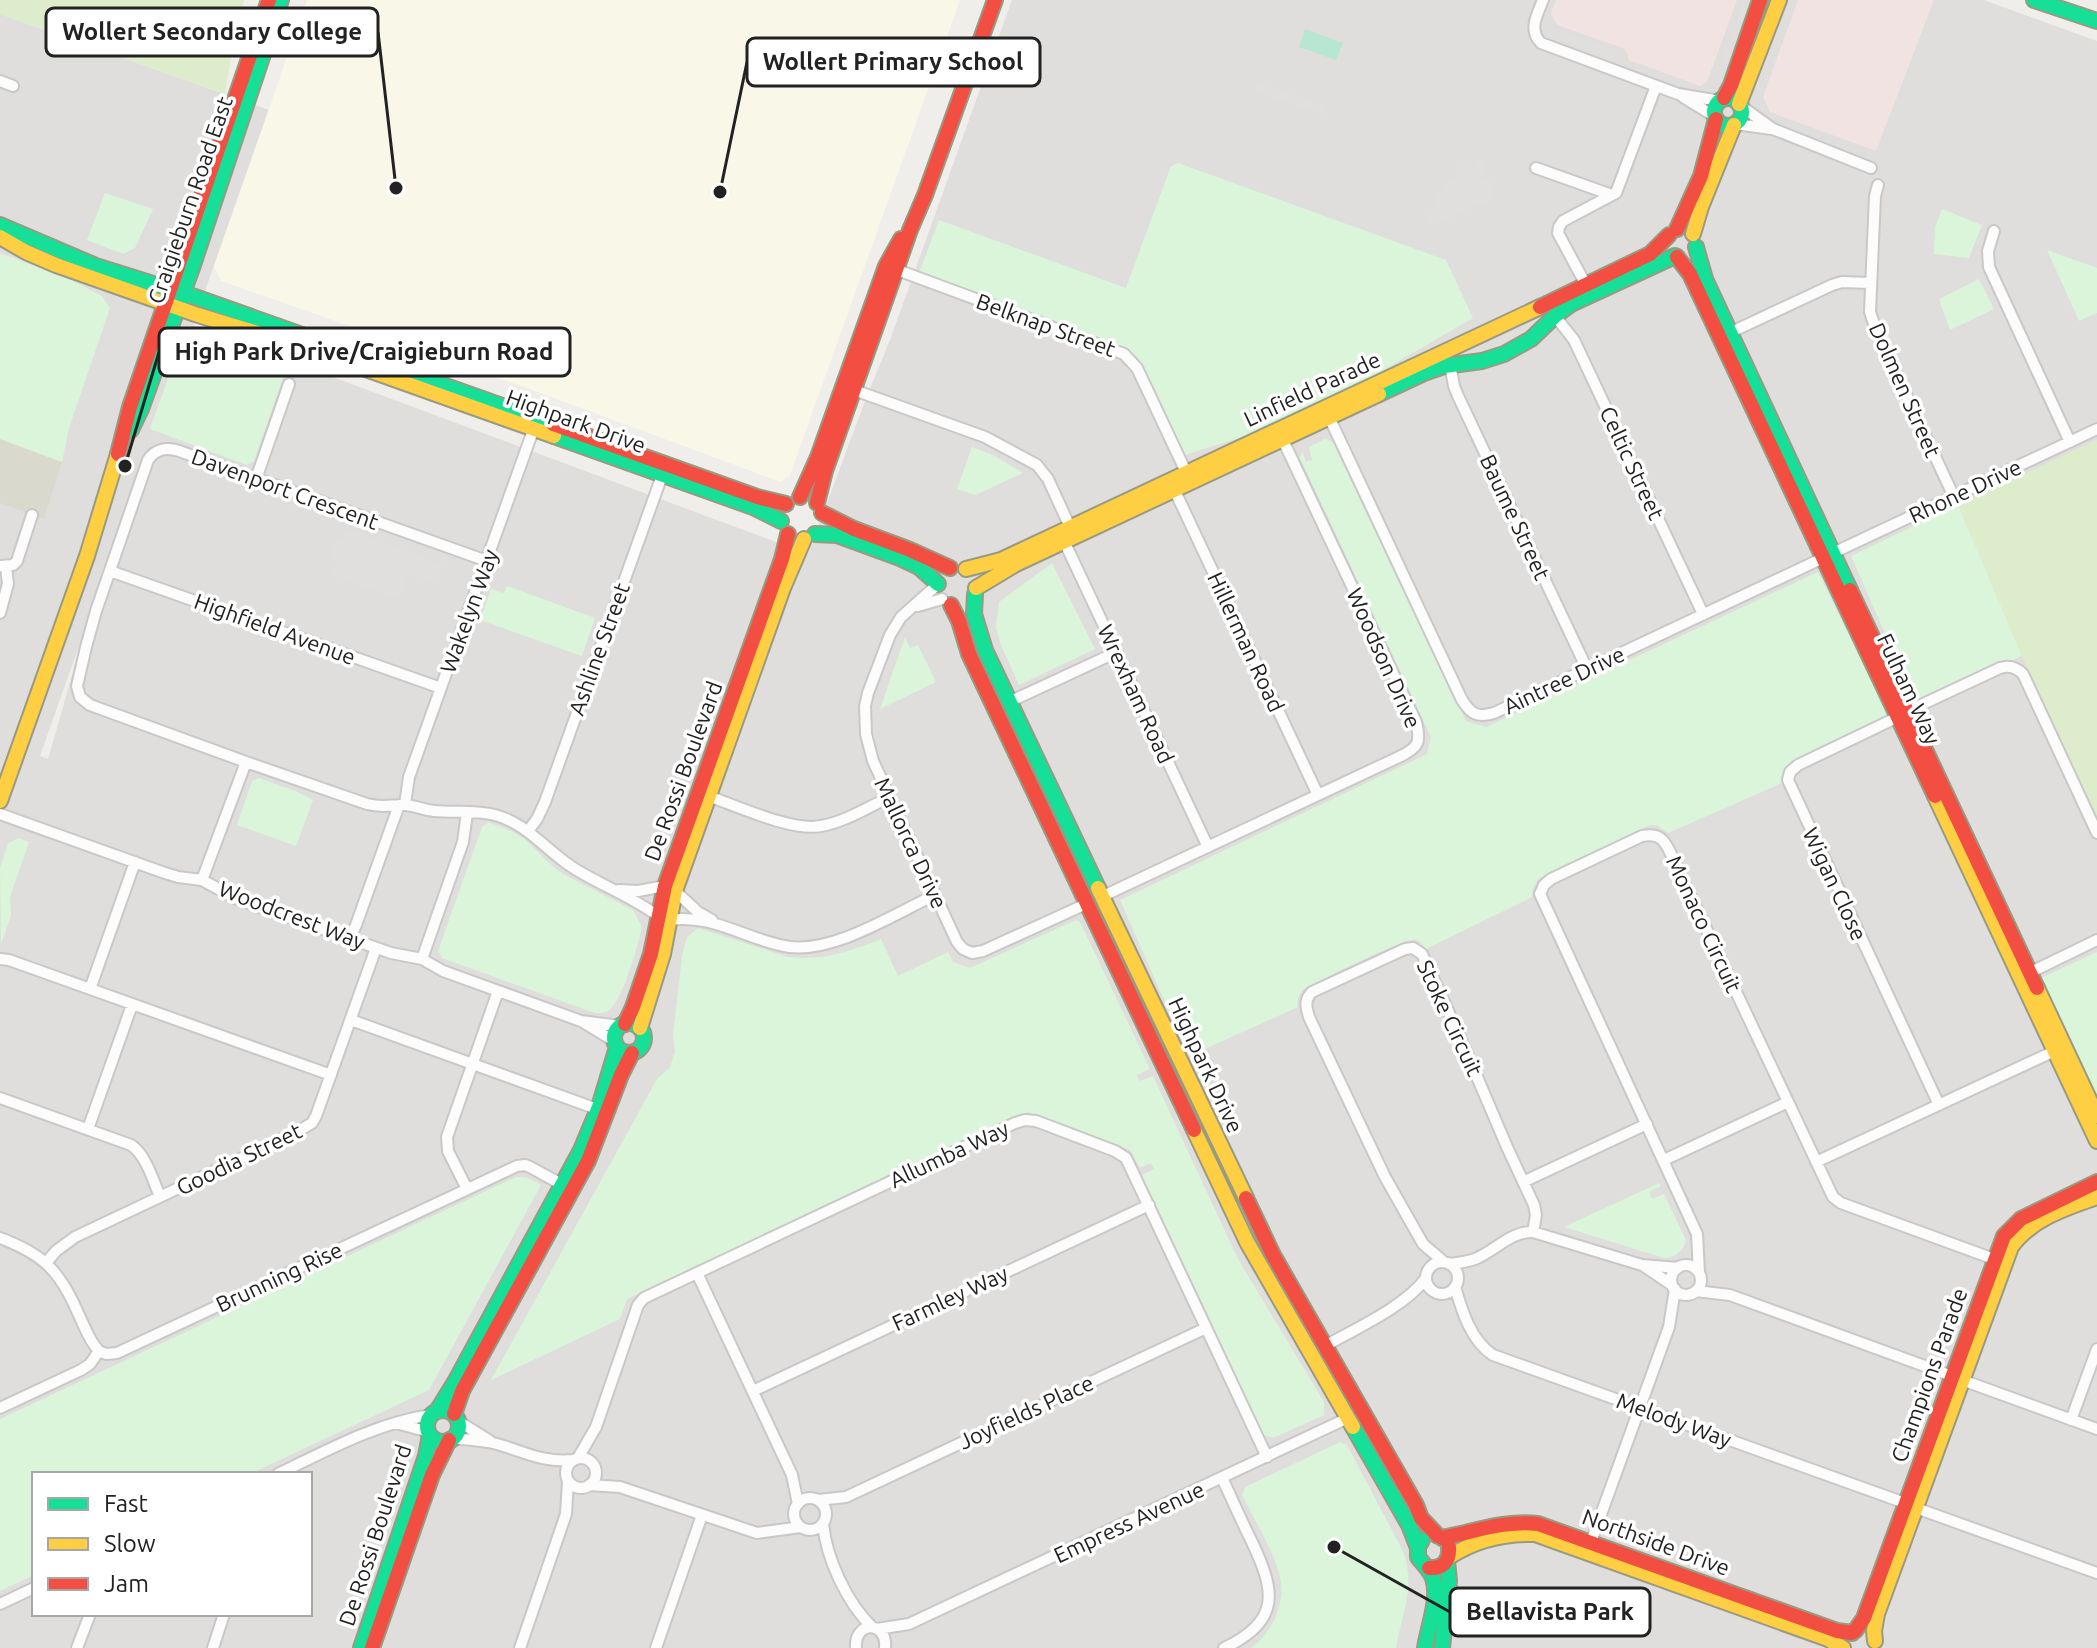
<svg xmlns="http://www.w3.org/2000/svg" width="2097" height="1648" font-family="Ubuntu,sans-serif">
  <rect width="100%" height="100%" fill="#f0eeeb"/>
  <path fill="#dfdedc" fill-rule="evenodd" d="M1012,0h972l113,41v1607h-2097v-1634l269,96 -76,215 615,229 57,-153 25,-61zM81,640l1,1 -34,118 -8,-3zM34,1474h276v140h-276z"/>
  <path fill="#f1e3e1" d="M1556,0h181l-30,82 -7,4 -71,-26 -4,-11 -68,-24 -6,-12z
    M1798,0h136l-58,151 -106,-39 -7,-15z"/>
  <path fill="#f8f7e8" d="M307,0h653l-170,475 -9,7 -265,-98 -295,-103 -7,-15z"/>
  <path fill="#d9d9cd" d="M0,439l62,23 -18,57 -44,-16z"/>
  <path fill="#ddeccb" d="M0,0h244l-10,40 -9,54 -225,-80z
    M2097,440v378l-75,-162 -64,-151z"/>
  <path fill="#daf5da" d="M1178,163l268,97 27,58 -174,101 -114,36 -42,-89 -6,-9 -9,-7 -209,-77 20,-53 187,68 45,-122z
    M105,193l48,16 -18,39 -12,6 -36,-14z
    M1942,209l40,16 -13,33 -35,-4 1,-27z
    M2047,250l50,18v45l-18,8z
    M0,253l68,25 34,18 8,12 -41,120 -7,34 -62,-23z
    M1979,279l15,30 -44,21 -11,-31z
    M193,331l62,23 18,1 11,4 3,7 -33,95 -7,4 -97,-36 23,-65 13,-30z
    M1325,439l8,3 133,279 20,6 332,-155 71,145 -97,45 -10,21 -114,50 -11,-8h-7l-112,54 -5,9 -1,9 -106,52c-4,-6 -8,-10 -15,-9 -8,0 -101,44 -108,50 -5,5 -6,10 -5,17l-109,49 -69,-156 307,-146 4,-17 -131,-279 2,-7 4,11 6,-2 -3,-13z
    M972,447l23,9 28,17 -48,22 -18,-6z
    M1958,505l64,151 -106,48 -65,-148z
    M1052,563l43,86 -76,36 -18,-40 -5,-17 3,-26z
    M507,586l88,32 -13,38 -102,-36 11,-31 13,4z
    M905,637l5,11 8,-3 18,37 -56,27z
    M259,778l39,14 15,8 -17,46 -59,-21 15,-44z
    M488,822l23,9 14,8 24,24 14,11 70,36 9,17c-4,17 -20,77 -34,84 -4,2 -8,2 -13,2l-153,-55 -4,-7 44,-124z
    M19,838l10,4 -19,55 1,18 -10,29 -1,-76 8,-25z
    M1076,920l4,2 70,147 -13,6 3,6 13,-5 85,183 86,143v13l-51,23 -9,-3 -122,-260 12,-6 -3,-6 -11,5 -10,-18 -102,-38 -401,187 -7,20 -129,61 166,-301 13,-12 5,-15 -2,-17 9,-79 5,-19 11,-9 90,29c36,4 60,-5 93,-18l17,37 50,-24 5,10 17,6z
    M2097,952v151l-58,-124z
    M516,1177h10l15,8 -112,205 -179,84h-216v101l-34,16v-172z
    M1659,1183l2,3 -12,6 3,7 12,-5 22,46c-1,10 -12,18 -22,18l-100,-31z
    M1340,1442l7,3 56,106c13,36 -1,61 -7,97h-145c20,-14 33,-41 30,-66 -4,-26 -27,-63 -39,-87l3,-8z"/>
  <path fill="#b7e6d2" d="M1305,29l38,14 -7,17 -37,-13z"/>
  <path fill="#e0dfde" d="M1743,6l10,16 -21,60 -10,-18z
    M1562,31l54,20 -3,8 -54,-19z
    M1260,83l66,24 -3,8 -66,-24z
    M1476,160l10,3 -5,16 14,5 -6,16 -54,25 -8,-3 10,-26 11,-5 -6,-6 14,-8v-7l9,-8 3,6 4,2z
    M348,531l95,34 -6,18 -29,-10 -9,26 -67,-24 6,-15 -8,-3 7,-20 8,2z"/>
  <g fill="none" stroke-linecap="round" stroke-linejoin="round">
    <defs>
      <path id="street" d="M1543,0c-6,15 -15,30 -2,43l137,51 42,7
        M0,81l13,5
        M1683,97l31,19
        M1741,106l32,23 98,39
        M1736,124l35,5
        M1536,168l76,27 4,-2 40,-107
        M1878,185l-3,11 -5,116 6,18 78,167
        M1994,231l-6,20 1,16 81,175
        M892,268l232,86 13,14 49,104
        M1586,285l-28,-52 1,-6 4,-6 49,-26
        M1555,316l19,24 129,274
        M1725,335l107,-50 10,-3 29,1
        M1450,364l4,22 4,10 129,273
        M854,390l131,47 52,28 11,14 22,48
        M1329,417l133,283c9,14 15,18 32,13l329,-155
        M256,479l33,-95
        M1174,489l144,306
        M1064,541l144,306
        M1833,553l264,-124
        M487,561l-308,-110c-12,-4 -24,-2 -31,9l-52,151 -10,36 -9,39 3,11 10,8 156,57 121,42c15,4 22,1 37,1 10,0 19,5 30,6 20,2 42,-1 61,4 31,8 51,35 77,52 28,18 59,29 86,49
        M0,566l13,-1 4,-4 15,-46
        M110,571l331,117
        M937,585l-36,32 -11,18 -22,58 -3,13 1,28 7,27 84,181 6,7 9,4 11,-2 103,-47
        M918,606l24,-7
        M0,613l8,-29 -2,-18
        M1009,702l108,-50
        M1908,711l92,-43c9,-3 16,-1 23,6l74,159
        M1898,717l-100,48 -8,7 -2,8 151,325
        M708,796c29,10 85,36 113,30 24,-4 47,-19 69,-29
        M405,804l4,-27 126,-352
        M0,814l162,58 16,5 24,3 35,19 154,54 31,6 21,12 138,50 39,5
        M528,831l9,-12 8,-17 119,-332
        M202,880l44,-118
        M619,890l19,1 27,-5
        M675,891l23,21 14,8
        M1101,897l300,-141c18,-9 20,-14 15,-34l-135,-286
        M669,920c44,-7 79,21 121,27 46,5 104,-33 145,-52
        M350,938l6,-13 43,-120
        M0,959l9,1 322,115
        M422,959l41,-117 4,-29
        M2027,974l70,-34
        M90,989l45,-127
        M351,1020l246,89
        M583,1022l31,19
        M0,1098l131,47c15,10 22,35 29,52
        M88,1129l44,-124
        M1664,1160l124,-58
        M1816,1162l245,-114
        M1523,1182l124,-58
        M467,1189l-19,-38 -1,-14 51,-146
        M0,1238c43,16 60,33 78,75 6,12 11,28 21,38
        M1444,1262l-21,-18 -38,-67 -76,-160c-3,-10 -5,-17 3,-25l93,-43 8,-1 9,6 38,83 47,110 27,58 2,10 -3,17
        M1426 1278a16 16 0 1 1 32 0a16 16 0 1 1-32 0Z
        M46,1263l10,-12 19,-14 222,-105 15,-9 4,-7 60,-168
        M1449,1264c9,-1 18,-2 26,-5 20,-8 36,-28 58,-27l109,33 36,3
        M1671 1280a15 15 0 1 1 30 0a15 15 0 1 1-30 0Z
        M1644,1266l28,19
        M697,1273l95,202 6,29
        M1699,1273l-2,-39 -157,-340 4,-9 7,-6 91,-43c15,-3 21,2 27,14l164,347 8,6 153,56
        M1455,1287c7,24 16,54 38,68l412,148
        M1696,1291l34,4 222,81
        M1325,1346c30,-17 81,-40 101,-68
        M1962,1380l135,49
        M753,1391l396,-186
        M0,1408l81,-38 9,-6 9,-13 7,3 11,-1 400,-187 8,-1 5,2 33,18
        M2071,1420l26,-71
        M458,1421l32,20
        M396,1423l33,9
        M452,1438c15,2 31,2 45,6 28,8 46,19 76,16
        M578,1458l18,-31 42,-122 6,-7 371,-175 10,-3 11,1 79,30 11,7 141,299
        M566 1473a15 15 0 1 1 30 0a15 15 0 1 1-30 0Z
        M278,1474c50,-24 98,-51 153,-59
        M1222,1478c10,21 19,42 29,62 24,50 31,81 -27,108
        M589,1485l31,2 137,46 44,-6
        M794 1514a16 16 0 1 1 32 0a16 16 0 1 1-32 0Z
        M818,1500l28,-3 360,-169
        M1916,1508l181,65
        M823,1523c3,35 24,80 49,104
        M1591,1542l78,-215 6,-38
        M0,1604l34,-16
        M877,1629l32,-5 439,-206
        M77,1648l13,-34
        M213,1648l11,-34
        M520,1648l46,-134 2,-33
        M656,1648l46,-133
        M856,1648c-2,-28 32,-27 29,0"/>
      <path id="fast" d="M2034,0l63,21
        M1714 112a14 14 0 1 1 28 0a14 14 0 1 1-28 0Z
        M0,225l96,41 99,31 358,127
        M1696,247l9,32 145,311
        M1379,394l45,-21 20,-7 38,-5 22,-7 27,-15 24,-23 16,-12 104,-48
        M131,430l10,-21 51,-141 89,-268
        M554,436l199,71 28,14
        M815,534l22,1 63,23 19,9 19,17
        M975,594l-1,20 11,36 113,238
        M614 1038a15 15 0 1 1 30 0a15 15 0 1 1-30 0Z
        M427 1426a16 16 0 1 1 32 0a16 16 0 1 1-32 0Z
        M437,1411l18,-29 126,-232 18,-43 18,-60
        M1353,1427l56,98 9,23
        M1422,1540l-4,7v10c5,7 12,13 15,21 7,21 -5,49 -8,70
        M361,1648l65,-192 4,-21
        M1442,1648l7,-67 -2,-20"/>
      <path id="slow" d="M1739,104l40,-104
        M1693,234l8,-27 33,-82
        M0,237l26,15 30,13 142,50 106,32 250,89
        M966,569l35,-9 539,-253
        M976,588l40,-24 363,-170
        M1935,796l162,345
        M0,801l87,-245 31,-102
        M1098,888l148,310
        M2037,988l60,128
        M640,1028l23,-74 12,-63 108,-303 21,-49
        M1194,1130l53,112 106,185
        M1449,1557c26,-17 55,-24 86,-23l293,105 15,9
        M1875,1641l-1,-10 3,-17 134,-367c20,-28 54,-39 86,-50"/>
      <path id="jam" d="M1724,98l7,-13 29,-85
        M1677,229l24,-53 15,-57
        M1677,257l13,17 245,522
        M1540,307l110,-53 19,-19
        M553,424l204,73 29,7
        M118,454l12,-47 139,-407
        M800,497l18,-40 68,-191 15,-27
        M817,503l8,-32 85,-241 15,-35 70,-195
        M822,513l32,16 56,21 40,18
        M1850,590l187,398
        M951,605l8,16 10,33 225,476
        M625,1024l8,-17 18,-53 14,-68 117,-327 6,-25
        M1246,1198l27,57 143,250 5,13 17,18
        M454,1414l8,-23 126,-230 33,-86 11,-22
        M1442,1538c32,-6 63,-18 96,-14l299,107 15,2
        M1429,1568c14,1 21,-7 20,-21
        M1855,1631l9,-13 140,-382 17,-17 76,-37
        M372,1648l60,-173 17,-35"/>
    </defs>
    <use href="#street" stroke="#c9c8c7" stroke-width="14"/>
    <use href="#fast" stroke="#999a82" stroke-width="18"/>
    <use href="#slow" stroke="#999a82" stroke-width="18"/>
    <use href="#jam" stroke="#999a82" stroke-width="18"/>
    <use href="#street" stroke="#fdfcfc" stroke-width="10"/>
    <use href="#fast" stroke="#16e098" stroke-width="14"/>
    <use href="#slow" stroke="#ffcf43" stroke-width="14"/>
    <use href="#jam" stroke="#f24e42" stroke-width="14"/>
  </g>
  <g text-anchor="middle" stroke-width="7" stroke-linejoin="round" paint-order="stroke">
    <g font-size="22" fill="#222" stroke="#fff">
      <text transform="translate(190 200) rotate(-71)" y="8">Craigieburn Road East</text>
      <text transform="translate(1046 325) rotate(20)" y="8">Belknap Street</text>
      <text transform="translate(1312 389) rotate(-25)" y="8">Linfield Parade</text>
      <text transform="translate(1905 390) rotate(66)" y="8">Dolmen Street</text>
      <text transform="translate(576 421) rotate(20)" y="8">Highpark Drive</text>
      <text transform="translate(1632 463) rotate(65)" y="8">Celtic Street</text>
      <text transform="translate(285 489) rotate(20)" y="8">Davenport Crescent</text>
      <text transform="translate(1965 491) rotate(-25)" y="8">Rhone Drive</text>
      <text transform="translate(1515 517) rotate(65)" y="8">Baume Street</text>
      <text transform="translate(469 611) rotate(-70)" y="8">Wakelyn Way</text>
      <text transform="translate(275 629) rotate(20)" y="8">Highfield Avenue</text>
      <text transform="translate(1246 642) rotate(65)" y="8">Hillerman Road</text>
      <text transform="translate(599 649) rotate(-70)" y="8">Ashline Street</text>
      <text transform="translate(1384 658) rotate(66)" y="8">Woodson Drive</text>
      <text transform="translate(1564 680) rotate(-25)" y="8">Aintree Drive</text>
      <text transform="translate(1909 689) rotate(65)" y="8">Fulham Way</text>
      <text transform="translate(1136 694) rotate(65)" y="8">Wrexham Road</text>
      <text transform="translate(683 771) rotate(-70)" y="8">De Rossi Boulevard</text>
      <text transform="translate(911 843) rotate(65)" y="8">Mallorca Drive</text>
      <text transform="translate(1835 884) rotate(65)" y="8">Wigan Close</text>
      <text transform="translate(292 915) rotate(21)" y="8">Woodcrest Way</text>
      <text transform="translate(1704 924) rotate(65)" y="8">Monaco Circuit</text>
      <text transform="translate(1450 1018) rotate(65)" y="8">Stoke Circuit</text>
      <text transform="translate(1206 1065) rotate(65)" y="8">Highpark Drive</text>
      <text transform="translate(949 1154) rotate(-25)" y="8">Allumba Way</text>
      <text transform="translate(239 1159) rotate(-26)" y="8">Goodia Street</text>
      <text transform="translate(279 1277) rotate(-25)" y="8">Brunning Rise</text>
      <text transform="translate(950 1298) rotate(-25)" y="8">Farmley Way</text>
      <text transform="translate(1929 1375) rotate(-70)" y="8">Champions Parade</text>
      <text transform="translate(1026 1412) rotate(-25)" y="8">Joyfields Place</text>
      <text transform="translate(1674 1420) rotate(20)" y="8">Melody Way</text>
      <text transform="translate(1129 1522) rotate(-25)" y="8">Empress Avenue</text>
      <text transform="translate(375 1535) rotate(-72)" y="8">De Rossi Boulevard</text>
      <text transform="translate(1656 1542) rotate(20)" y="8">Northside Drive</text>
    </g>
  </g>
  <path fill="none" stroke="#222" stroke-width="3" d="M396 188L378 32M720 192L747 62M125 466L159 352M1334 1547L1450 1612"/>
  <g fill="#222" stroke="#fff" stroke-width="3">
    <circle cx="396" cy="188" r="8"/>
    <circle cx="720" cy="192" r="8"/>
    <circle cx="125" cy="466" r="8"/>
    <circle cx="1334" cy="1547" r="8"/>
  </g>
  <g fill="#fff" stroke="#222" stroke-width="3">
    <rect x="46" y="8" width="332" height="48" rx="8"/>
    <rect x="747" y="38" width="293" height="48" rx="8"/>
    <rect x="159" y="328" width="411" height="48" rx="8"/>
    <rect x="1450" y="1588" width="200" height="48" rx="8"/>
  </g>
  <g font-size="24" text-anchor="middle" font-weight="bold" fill="#222">
    <text x="212" y="40">Wollert Secondary College</text>
    <text x="893" y="70">Wollert Primary School</text>
    <text x="364" y="360">High Park Drive/Craigieburn Road</text>
    <text x="1550" y="1620">Bellavista Park</text>
  </g>
  <rect x="32" y="1472" width="280" height="144" fill="#ffffff" stroke="#a7a7a7" stroke-width="2"/>
  <rect x="48" y="1498" width="40" height="12" fill="#16e098" stroke="#a7a7a7" stroke-width="2"/>
  <text x="104" y="1512" font-size="24" fill="#222222">Fast</text>
  <rect x="48" y="1538" width="40" height="12" fill="#ffcf43" stroke="#a7a7a7" stroke-width="2"/>
  <text x="104" y="1552" font-size="24" fill="#222222">Slow</text>
  <rect x="48" y="1578" width="40" height="12" fill="#f24e42" stroke="#a7a7a7" stroke-width="2"/>
  <text x="104" y="1592" font-size="24" fill="#222222">Jam</text>
</svg>
